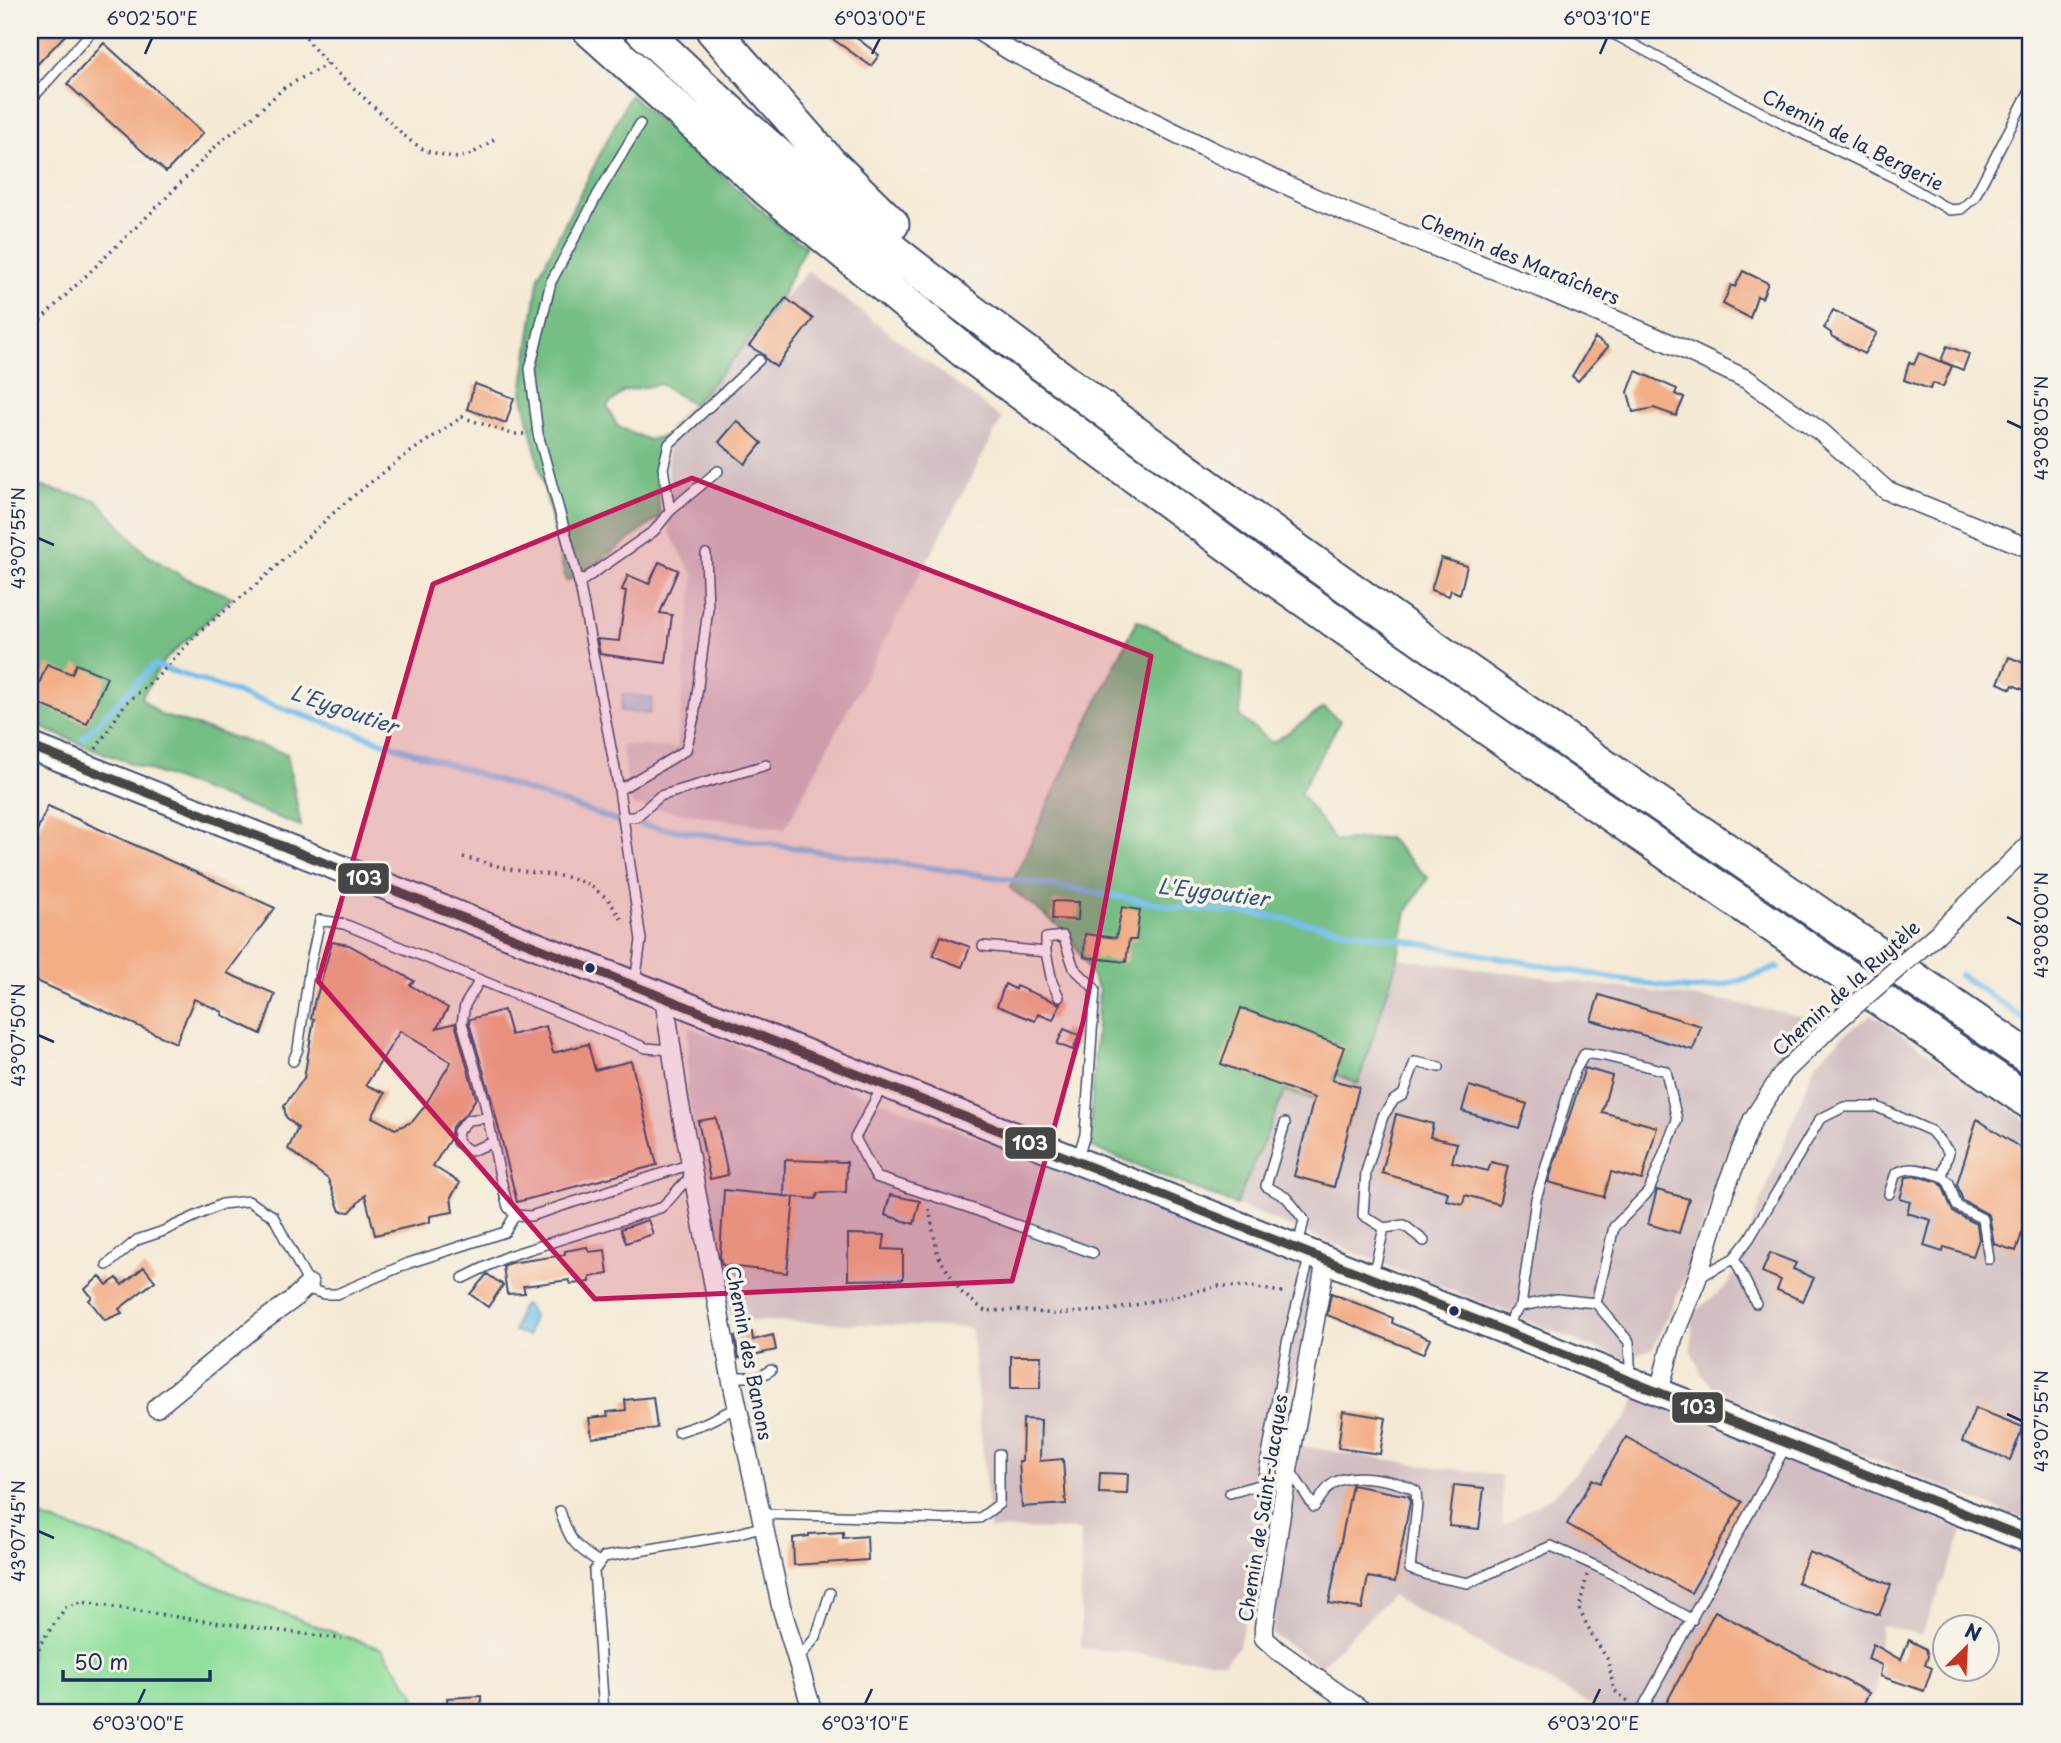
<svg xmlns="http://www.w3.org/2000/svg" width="2061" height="1743" font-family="'Playpen Sans',sans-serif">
  <rect width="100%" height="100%" fill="#f7f3e8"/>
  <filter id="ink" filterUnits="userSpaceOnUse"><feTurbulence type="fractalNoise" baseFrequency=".0143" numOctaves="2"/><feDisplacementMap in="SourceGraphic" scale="14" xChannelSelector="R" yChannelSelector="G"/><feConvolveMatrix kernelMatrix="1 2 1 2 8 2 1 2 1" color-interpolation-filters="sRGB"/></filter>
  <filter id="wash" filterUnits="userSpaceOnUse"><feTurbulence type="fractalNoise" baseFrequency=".00686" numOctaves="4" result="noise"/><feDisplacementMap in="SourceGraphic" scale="28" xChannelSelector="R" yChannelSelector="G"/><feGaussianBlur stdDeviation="1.57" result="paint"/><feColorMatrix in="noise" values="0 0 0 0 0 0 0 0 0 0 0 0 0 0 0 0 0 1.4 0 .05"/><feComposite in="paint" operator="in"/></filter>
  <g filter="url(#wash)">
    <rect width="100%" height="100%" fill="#f4e9d4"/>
    <path fill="#d2bec1" d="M808,271l194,148 -217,410 -153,-24 -11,-60 56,3 17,-172 -25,-44 -1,-104z
      M1398,958l337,45 84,17 -51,61 -37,60 -44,134 -34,73 -27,12 -390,-155 49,-115 41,14 10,-30 22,9z
      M1872,1014l159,109v399l-197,-79 -41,-15 -43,-19 -36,-20 -13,-16 -10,-23 2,-37 36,-29 86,-220 28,-28z
      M689,1027l628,241 -78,378 -14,16 -144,-14v-118l-91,-1 -19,-201 -239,-8 -45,-230z
      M1638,1392l326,138 -43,105 -40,-10 -5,68 -16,20h-254l-215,-117 -71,70 -48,-32 28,-188 135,21 66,8 2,50 50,-29 74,-78z"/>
    <path fill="#91df9d" stroke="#56877e" stroke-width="2" d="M30,1514l77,25 115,50 102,40 58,20 32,44 4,20h-388z"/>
    <path fill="#74be84" stroke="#487671" stroke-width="2" d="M630,95l162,142 14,8 -26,54 -43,56 -44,49 -33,-20 -36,7 -17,15 10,20 31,14 17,-4 -9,38 4,43 -77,56 -17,8 -44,-189 17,-117z
      M30,484l67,16 49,54 37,23 49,20 -69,65 -22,36 20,17 126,39 14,72 -195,-72 -76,-31z
      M1137,620l105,54 -2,43 32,26 52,-35 16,13 -40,72 35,48 53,-3 40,40 -21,33 -9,47 -40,126 -22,-10 -10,30 -41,-13 -49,114 -147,-59 10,-156 -30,-56 -59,-46 54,-118z"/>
    <path fill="#74c0ee" stroke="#4878a6" stroke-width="2" d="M623,694l29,4 -2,16 -29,-3z
      M523,1305l4,1 6,10 -5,20 -14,-5 6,-23z"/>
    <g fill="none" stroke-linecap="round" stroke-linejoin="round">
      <path stroke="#74c0ee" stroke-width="6" d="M83,738l71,-73 464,156
        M30,773l3,-3
        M641,825l434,64 106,19 70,5 395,71c14,1 30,5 45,5 29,0 60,-11 87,-22
        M1960,975l71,48"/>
    </g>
    <g id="blocks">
      <path fill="#f2ae87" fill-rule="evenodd" d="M30,30h40l-40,42z
        M820,30h26l33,25 -8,11z
        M104,43l99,90 -37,39 -99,-88z
        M1743,271l25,12 -6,15 -5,-2 -7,22 -27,-14 8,-19 4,2z
        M786,298l27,21 -37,48 -10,-8 -2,-4 -15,-9z
        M1833,310l44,23 -13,21 -33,-18v-3l-7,-5z
        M1595,338l13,9 -30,34 -6,-5z
        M1947,346l22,8 -6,16 -22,-9z
        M1919,353l33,13 -9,21 -10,-4 -3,6 -26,-9 5,-18 5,2z
        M1636,371l41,18 -2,5 9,4 -8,18 -22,-8 -21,4 -5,-20z
        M475,384l39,14 -8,25 -39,-14z
        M737,421l25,22 -17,21 -26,-22z
        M1441,558l26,8 -7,28 -9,-4 -2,6 -18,-6z
        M659,562l19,8 -18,43 12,2 -6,48 -66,-9 -3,-15 22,2 7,-50 -4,-1 6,-15 21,9z
        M2009,657l22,9v27l-18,-8 -2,4 -13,-6z
        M47,664l25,10 4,-10 31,13 -20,47 -55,-23z
        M48,806l227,102 -48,65 48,21 -14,40 -39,-19 1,-3 -29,-13 -18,44 -146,-65v-132z
        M1053,901l26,1 -1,18 -26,-1z
        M1122,907l18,3 -4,30h-7l-3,22 -42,-5 1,-23 31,4z
        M941,936l29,11 -8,20 -29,-11z
        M332,942l17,3 65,36 -4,4 38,23 -11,20 18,-5 21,75 -9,15 -15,14 -2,12 -17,27 27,17 -9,14 2,15 -23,4v6l-55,13 -10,-40 -15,17 -10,-1 -12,-32 -40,-30 10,-21 -12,-11 -2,-11 20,-28 10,-59 -3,-1 4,-19h1zM400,1031l51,31 -27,45 -12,15 -17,7 -23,-12 13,-24 -19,-8z
        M1005,984l10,5 1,-3 44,18 -7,16 -15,-6 -3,7 -38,-15z
        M1599,995l102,31 -8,24 -102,-30z
        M1241,1008l103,39 -12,33 27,7 -25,100 -40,-11 20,-78 -93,-34z
        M504,1010l7,25 35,-9 7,27 35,-9 7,26 36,-9 26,104 -140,37 -26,-105 -22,-74 1,-4z
        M1064,1029l15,6 -6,15 -16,-6z
        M1585,1068l27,8 -10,36 55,15 -15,53 -31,-8 -7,25 -56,-15z
        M1469,1086l58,18 -8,24 -57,-17z
        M1396,1114l37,10 -3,13 27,6 -5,19 36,9 3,-9 17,4 -9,38 -34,-9 -2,9 -17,-4 2,-8 -66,-19z
        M716,1118l12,57 -18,4 -12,-58z
        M1977,1119l54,36v64l-4,-1 -11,33 -22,-7 -5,-29 -26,-14 -6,-17z
        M785,1160l62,2 -1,30 -28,1 -2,6 -32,-3z
        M1917,1176l22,6 4,5 10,25 24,12 2,15 -6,17 -29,-9 -1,5 -19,-6 7,-26 -24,-7 3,-11 -10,-3 6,-22z
        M724,1190l70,7 -7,76 -65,-8 -2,-8z
        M1657,1190l32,9 -10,34 -31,-9z
        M890,1195l30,6 -6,23 -29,-9z
        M648,1220l5,14 -27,9 -5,-14z
        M848,1234l37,1 -2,14 20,1v29l-55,1z
        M587,1247l2,5 16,-2 3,24 -18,3v5l-19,2 -2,-4 -46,6 2,7 -18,1 -4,-28 7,-3 55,-8v-4z
        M1770,1253l26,10 -3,6 21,9 -11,23 -26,-11 4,-10 -19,-8z
        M144,1267l11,14 -36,28 3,4 -17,7 -16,-20 3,-3 -7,-8 15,-13 7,9 10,-7 5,7z
        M487,1274l16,11 -15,22 -18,-13z
        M1331,1293l62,25 -1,5 38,16 -7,15 -96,-39z
        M752,1332l1,8 20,-5 3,15 -37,8 -4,-22z
        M1011,1356h30l-1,32h-29z
        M653,1397l4,31 -65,10 -3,-20 19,-2 -1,-4 19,-2 -1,-10z
        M1975,1408l48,19 -13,33 -48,-18z
        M1343,1411l43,7 -6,36 -42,-6z
        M1023,1419l18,1 -1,41 23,-2 3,45 -44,3 -3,-45h3z
        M1626,1437l116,65 -51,91 -124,-69 25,-45 8,4z
        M1100,1473l28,1 -1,20 -28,-1z
        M1352,1485l57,11 1,6 -15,80 -27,-5 -6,32 -33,-6z
        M1454,1485l30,3 -5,41 -30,-3z
        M843,1532v6l24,-2 1,24 -74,5 -1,-27 16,-2v-2z
        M1809,1552l82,33 -12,30 -82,-33z
        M1715,1611l154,82 -10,20h-198z
        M1909,1640l17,9 2,7 -3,9 7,3 -8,23 -44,-15 2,-11 -14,-6 5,-15 28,16z
        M481,1696l1,17h-34l-1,-15z"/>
    </g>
  </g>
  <g filter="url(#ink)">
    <use href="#blocks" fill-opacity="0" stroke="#3c4b70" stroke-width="2"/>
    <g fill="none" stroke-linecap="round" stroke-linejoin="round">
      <defs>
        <path id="lane" d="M1606,30l179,95 110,53 55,32 11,-1 13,-11 57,-110
          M30,101l63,-71
          M670,511l48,-40
          M579,583l75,-52 16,-20 -7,-43 6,-24 90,-84
          M619,790l67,-40 8,-33 14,-108 -2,-55
          M623,817h13l24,-21 106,-31
          M983,946l63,6v-14l17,-2 11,32 21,21 -10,146 -8,24
          M1046,952l6,30 7,15
          M480,980l-15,25 -3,18 22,76 16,77 8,31 7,8 16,1 160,-52
          M635,983l6,-43 -22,-150 -39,-204 -42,-152 -8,-65 21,-87 47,-88 42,-70
          M293,1061l5,-12 12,-83 10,-46 24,4 302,124 26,2
          M883,1085l-28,53 21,39 94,31 123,45
          M487,1118l-19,2 -10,11 -1,11 13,9 22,-8
          M1285,1123l-19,63 21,12 17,22 -6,26
          M1942,1176l7,7 8,23 26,13 6,40
          M1384,1228l20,-3 20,16
          M1734,1258l22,45
          M107,1265l30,-25 24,-8 61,-28 26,-3 25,15 39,74 12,4h13l72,-31 96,-31 10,-17
          M1370,1275l6,-12 8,-35 -21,-13 3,-43 17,-56 11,-16 9,-5 12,-33 24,5
          M463,1278l45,-22 152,-48c14,-10 18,-23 33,-32
          M1698,1278l36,-20 15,-19 71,-120 24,-12h33l54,24 18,21 -7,24c-18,-5 -28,-11 -46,-3l-7,21
          M1521,1306l15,-107 39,-128 10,-18 20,3 61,15 11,49 -28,71 -35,36 -18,76
          M1507,1329l5,-13 9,-10 36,-7 39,4 33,39 1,23 -4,10
          M731,1377h28l12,-7
          M678,1432l27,-9 33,-16
          M1290,1470l24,37c5,-6 10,-16 17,-22 18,-15 67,-5 85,6l1,14 -7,64 18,6 40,8 83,-37 56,25 85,49
          M1230,1493l32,-9 25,-141 23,-88
          M560,1511c9,28 13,35 39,51
          M761,1514l185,5 34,-1 19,-14v-50
          M797,1660l19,-23 14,-44
          M30,1703l3,10
          M604,1713l-10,-142 10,-14 128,-22 32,-9
          M1640,1713l147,-269"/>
        <path id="street" d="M977,30l35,22 202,100 136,62 191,74 142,61 65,31 73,52 65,58 145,59
          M1937,934l90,-87 4,-7
          M664,997l15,103 52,277 50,229 32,107
          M1326,1259l-41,228 -21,140v11l13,12 89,63
          M1659,1392l14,-54 24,-59 26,-84 30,-76 31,-47 46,-45
          M156,1408l103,-84 33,-24 17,-16"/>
        <path id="secondary" d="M30,746l560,221 1441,573"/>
        <path id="highway" d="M590,30l179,161 195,160 305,224 311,218 451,310
          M642,30c49,45 97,92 147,135 121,104 251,198 379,292 283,208 574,403 863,602
          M713,30l116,132 63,62"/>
      </defs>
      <use href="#lane" stroke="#3c4b70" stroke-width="12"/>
      <use href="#street" stroke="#3c4b70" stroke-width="21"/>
      <use href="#secondary" stroke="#3c4b70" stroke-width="30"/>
      <use href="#highway" stroke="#3c4b70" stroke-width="37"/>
      <path stroke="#3c4b70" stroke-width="3.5" stroke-dasharray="2 5" stroke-linecap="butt" d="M328,64l81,76 17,11 31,7 15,-4 25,-17
        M30,330l131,-127 60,-62 28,-21 36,-33 43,-23 -18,-20 -9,-14
        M96,749l29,-45 31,-26 44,-47 56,-46 85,-79 62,-49 59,-40 50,17h13
        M463,857l46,12 57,8 22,7 20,15 16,24
        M929,1209l9,47 23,36 24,19 33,-1 36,4 59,-4 106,-24 32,1 36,6
        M1587,1575l-8,34 13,26 16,25 6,30 17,14
        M30,1668l11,-25 25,-36 16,-5 101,16 159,21"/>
      <use href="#lane" stroke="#fff" stroke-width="9"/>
      <use href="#street" stroke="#fff" stroke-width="18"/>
      <use href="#secondary" stroke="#fff" stroke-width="26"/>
      <use href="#highway" stroke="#fff" stroke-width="33"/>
      <defs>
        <path id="street-bridge" d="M1830,1027l107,-93"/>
      </defs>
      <use href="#street-bridge" stroke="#3c4b70" stroke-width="21" stroke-linecap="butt"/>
      <use href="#street-bridge" stroke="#fff" stroke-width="18"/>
      <defs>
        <path id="bus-1" d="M30,746l2001,794"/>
      </defs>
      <use href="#bus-1" stroke="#f7f3e8" stroke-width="14"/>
      <use href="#bus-1" stroke="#444746" stroke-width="9"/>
    </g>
  </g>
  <path fill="#c2185b" fill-opacity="0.2" stroke="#c2185b" stroke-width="5" stroke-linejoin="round" d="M692,478l459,178 -68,366 -71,259 -417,18 -277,-318 115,-397z"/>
  <path fill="none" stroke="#1b2f5e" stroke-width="2.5" d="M145,54l7,-16M872,54l8,-16M1600,54l7,-16M2007,421l15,7M38,538l16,7M2007,917l15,8M38,1035l16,7M2007,1414l15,7M38,1531l16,7M138,1704l7,-15M865,1704l7,-15M1593,1704l7,-15"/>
  <g fill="#1b2f5e" stroke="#f7f3e8" stroke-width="2.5">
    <circle cx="590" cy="968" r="6"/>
    <circle cx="1454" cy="1311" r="6"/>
  </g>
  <g text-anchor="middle" stroke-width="7" stroke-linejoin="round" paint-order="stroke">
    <g font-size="19" fill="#1b2f5e" stroke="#f7f3e8">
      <text transform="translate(1853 140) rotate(27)" y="7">Chemin de la Bergerie</text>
      <text transform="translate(1520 259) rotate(22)" y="7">Chemin des Maraîchers</text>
      <text transform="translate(1846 988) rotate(-42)" y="7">Chemin de la Ruytèle</text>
      <text transform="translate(749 1353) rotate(79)" y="7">Chemin des Banons</text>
      <text transform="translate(1263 1508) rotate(-81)" y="7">Chemin de Saint-Jacques</text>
    </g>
    <g font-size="21" font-style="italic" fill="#315382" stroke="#f7f3e8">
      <text transform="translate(344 710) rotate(19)" y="7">L'Eygoutier</text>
      <text transform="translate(1213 893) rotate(7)" y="7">L'Eygoutier</text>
    </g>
  </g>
  <g stroke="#f7f3e8" stroke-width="2.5">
    <rect x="337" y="862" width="53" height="33" rx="7" fill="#444746"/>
    <rect x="1004" y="1126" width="53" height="34" rx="7" fill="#444746"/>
    <rect x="1671" y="1391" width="53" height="33" rx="7" fill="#444746"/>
  </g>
  <g font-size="19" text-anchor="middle" font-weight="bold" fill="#fff">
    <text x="364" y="885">103</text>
    <text x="1030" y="1150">103</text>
    <text x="1698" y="1414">103</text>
  </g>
  <rect width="2061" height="1743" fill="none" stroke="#f7f3e8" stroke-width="77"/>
  <g transform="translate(1966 1648) rotate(24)"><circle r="33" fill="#f7f3e8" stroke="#9fa5b1" stroke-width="2"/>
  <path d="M0-5L12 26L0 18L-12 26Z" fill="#c8321e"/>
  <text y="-10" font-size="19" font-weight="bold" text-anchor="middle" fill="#1b2f5e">N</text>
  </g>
  <path d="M63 1670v10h147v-10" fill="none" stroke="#1b2f5e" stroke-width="3.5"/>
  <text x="74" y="1670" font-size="21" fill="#1b2f5e" stroke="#f7f3e8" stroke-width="5" paint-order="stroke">50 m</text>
  <rect x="38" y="38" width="1984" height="1666" fill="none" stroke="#1b2f5e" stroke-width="2.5"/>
  <g font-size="18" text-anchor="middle" fill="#1b2f5e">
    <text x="152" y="25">6°02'50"E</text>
    <text x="880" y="25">6°03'00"E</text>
    <text x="1607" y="25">6°03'10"E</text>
    <text transform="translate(2042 428) rotate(-90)" y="6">43°08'05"N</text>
    <text transform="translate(19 538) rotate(-90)" y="6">43°07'55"N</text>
    <text transform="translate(2042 925) rotate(-90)" y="6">43°08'00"N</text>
    <text transform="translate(19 1035) rotate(-90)" y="6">43°07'50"N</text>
    <text transform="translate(2042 1421) rotate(-90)" y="6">43°07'55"N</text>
    <text transform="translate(19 1531) rotate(-90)" y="6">43°07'45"N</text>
    <text x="138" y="1730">6°03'00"E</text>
    <text x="865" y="1730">6°03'10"E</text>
    <text x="1593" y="1730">6°03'20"E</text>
  </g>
</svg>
